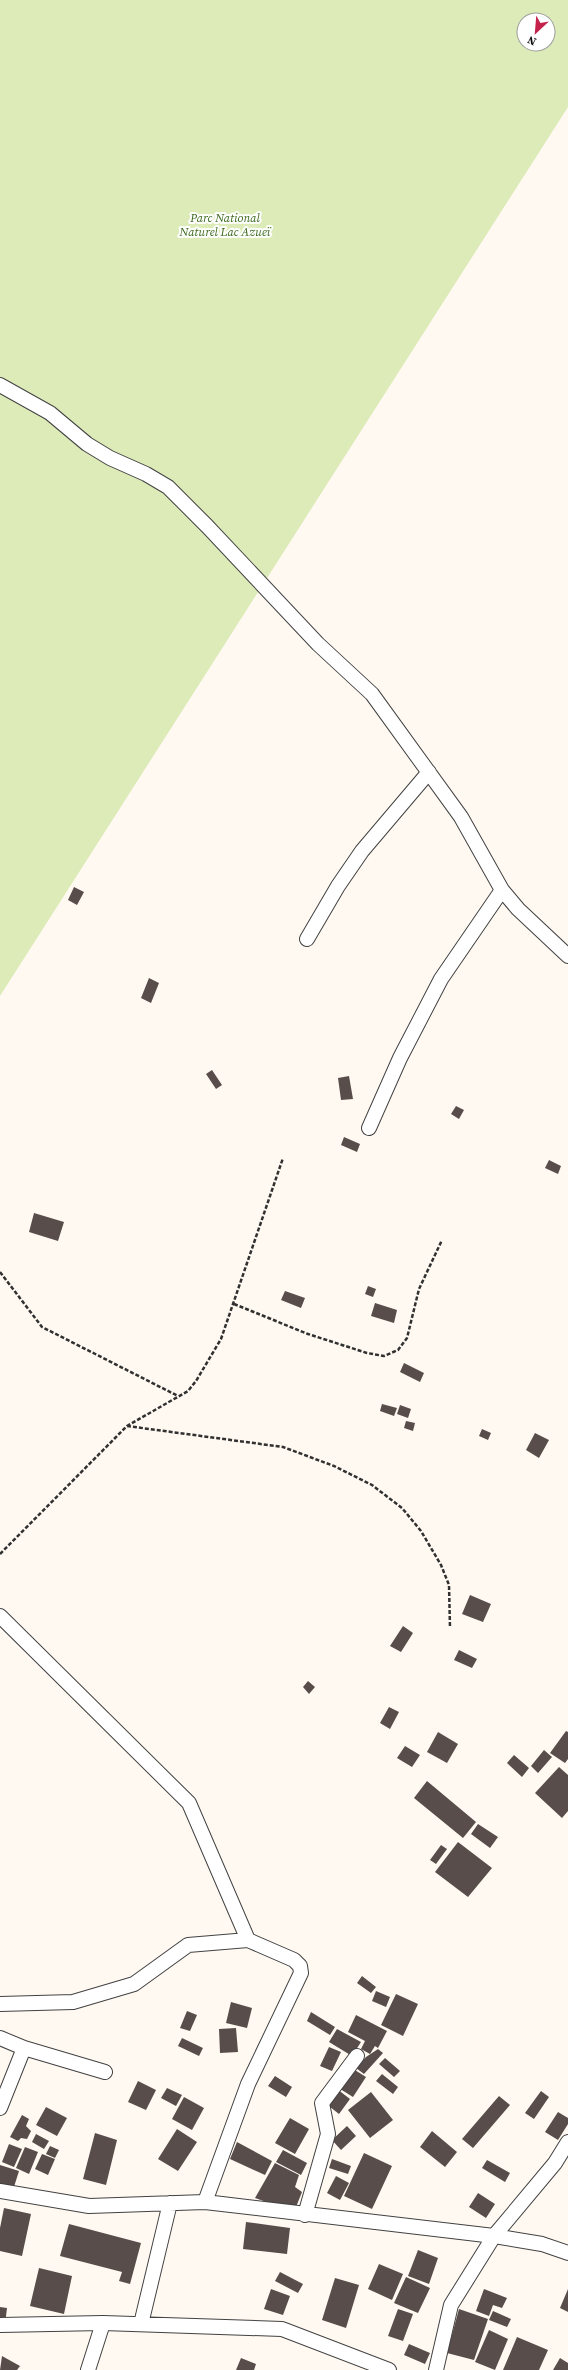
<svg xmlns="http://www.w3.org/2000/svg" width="568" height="2370" font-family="'Source Serif 4',serif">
  <rect width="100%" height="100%" fill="#fff9f1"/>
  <path fill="#ddebb9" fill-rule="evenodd" d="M0,0h568v107l-568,889zM524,20h24v24h-24z"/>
  <path fill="#584d4b" d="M74,887l10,5 -7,13 -9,-5z
    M149,978l10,5 -8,20 -10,-5z
    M212,1070l10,15 -6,4 -10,-15z
    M349,1076l4,23 -12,1 -3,-22z
    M456,1106l8,4 -5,9 -8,-5z
    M344,1137l16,7 -3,8 -16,-7z
    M549,1160l12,6 -3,8 -13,-6z
    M34,1213l30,9 -6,19 -29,-9z
    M368,1286l8,3 -3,8 -8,-3z
    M285,1291l20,7 -4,10 -20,-8z
    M375,1303l22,7 -3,13 -23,-7z
    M404,1363l20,10 -4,9 -20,-10z
    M382,1404l15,4 -3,8 -14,-5z
    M400,1405l11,4 -3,9 -11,-4z
    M406,1421l9,2 -2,8 -9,-3z
    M482,1429l9,4 -3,7 -9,-4z
    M535,1433l14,7 -10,18 -13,-8z
    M470,1595l21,9 -8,18 -21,-8z
    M403,1626l10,7 -12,19 -11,-6z
    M459,1650l18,9 -5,9 -18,-8z
    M308,1681l7,6 -6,7 -6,-7z
    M389,1707l10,5 -9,17 -10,-6z
    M566,1731l2,1v27l-3,4 -15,-10z
    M438,1732l20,12 -11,19 -20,-11z
    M405,1746l15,9 -8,12 -15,-9z
    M544,1750l8,7 -14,16 -7,-7z
    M514,1755l15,13 -7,9 -15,-14z
    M559,1767l9,8v36l-6,7 -27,-25z
    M427,1781l49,41 -13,16 -49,-40z
    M478,1824l20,13 -8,11 -19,-14z
    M458,1842l34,26 -24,29 -33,-25z
    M441,1845l6,4 -11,15 -6,-4z
    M362,1976l14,11 -5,6 -14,-10z
    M376,1991l14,6 -4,10 -14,-6z
    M396,1994l22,10 -15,32 -22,-11z
    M231,2002l21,6 -5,20 -21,-5z
    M187,2011l10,4 -7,16 -10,-3z
    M311,2012l24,15 -5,8 -23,-14z
    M356,2015l31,16 -9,17 -3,-2 -5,8 -9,-5 4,-8 -17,-9z
    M236,2028l2,24 -18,1 -1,-24z
    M337,2029l24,13 -9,14 -23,-14z
    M182,2038l21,10 -4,8 -21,-10z
    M329,2047l12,5 -9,19 -12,-5z
    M378,2049l5,4 -19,21 -8,-6 10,-11z
    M385,2058l15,13 -6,6 -15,-13z
    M350,2067l16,10 -13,20 -16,-10z
    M382,2074l16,13 -5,7 -17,-13z
    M275,2076l17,11 -6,10 -18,-11z
    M138,2081l18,9 -10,20 -18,-8z
    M167,2088l15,7 -6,11 -15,-8z
    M337,2089l13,10 -11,15 -14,-11z
    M541,2091l8,6 -15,22 -9,-6z
    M371,2092l22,28 -23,18 -22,-28z
    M499,2096l11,9 -37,43 -11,-9z
    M184,2097l20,11 -12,22 -20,-11z
    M46,2107l21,11 -10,18 -21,-11z
    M558,2112l10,6v6l-10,16 -13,-8z
    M22,2115l7,4 -3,7 5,5 -4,8 -6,-1 -3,3 -8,-4z
    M290,2118l19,11 -14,25 -20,-11z
    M347,2126l9,10 -15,14 -9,-10z
    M177,2129l20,13 -19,29 -20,-12z
    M432,2131l25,21 -12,15 -25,-20z
    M95,2133l22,7 -11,45 -23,-6z
    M36,2134l13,7 -5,8 -12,-7z
    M237,2142l35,19 -7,14 -35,-16z
    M9,2144l13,5 -8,18 -12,-5z
    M50,2146l9,4 -4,8 -9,-4z
    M25,2147l13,5 -9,22 -13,-6z
    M283,2150l24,13 -6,12 -25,-13z
    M364,2153l28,13 -20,43 -28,-13z
    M42,2154l13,5 -7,16 -13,-6z
    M332,2159l19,7 -3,8 -19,-6z
    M487,2160l23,13 -5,9 -23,-14z
    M275,2163l24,12 -4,12 7,5 -6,15 -21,-2 -20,-7z
    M0,2165l19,6 -6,19 -13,-4z
    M336,2176l13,7 -9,17 -13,-7z
    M478,2193l17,11 -9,14 -17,-11z
    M4,2208l27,6 -9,42 -22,-5v-23z
    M246,2222l44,6 -3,26 -44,-5z
    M69,2224l72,19 -11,41 -11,-3 3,-9 -62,-16z
    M418,2250l20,8 -9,26 -21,-8z
    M379,2264l24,10 -11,26 -24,-11z
    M39,2268l33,8 -8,38 -34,-8z
    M280,2272l23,12 -5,9 -23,-12z
    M406,2277l24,11 -12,25 -24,-10z
    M335,2278l24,7 -13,43 -24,-8z
    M271,2289l19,7 -7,19 -19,-6z
    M484,2289l23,9 -5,10 -9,-3 -4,11 -13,-5z
    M568,2289v23l-8,-4z
    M0,2307l7,1 -2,16h-5z
    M398,2309l15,5 -10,27 -15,-5z
    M459,2309l29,10 -14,41 -27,-7z
    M493,2311l18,8 -4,8 -18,-7z
    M489,2330l19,9 -13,31 -20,-8z
    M517,2337l31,13 -9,20h-36z
    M409,2344l21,9 -5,11 -21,-9z
    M2,2356l18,10 -3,4h-17z
    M241,2358l15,6 -2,6h-18z
    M560,2358l8,5v7h-15z"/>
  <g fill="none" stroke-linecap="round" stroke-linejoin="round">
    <defs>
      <path id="street" d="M0,385l50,28 37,31 23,14 36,16 22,13 39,39 111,118 54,50 89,123 41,73 16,19 50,47
        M307,939l31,-53 24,-35 67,-79
        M369,1128l31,-70 41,-79 61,-89
        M0,1616l189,187 59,137
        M0,2004l73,-2 61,-18 54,-39 60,-5 46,20 6,6 1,7 -53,111 -43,118
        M0,2038l24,10 81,24
        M0,2108l24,-60
        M0,2191l89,15 116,-4 289,34 48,8 26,9
        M305,2215l23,-81 -6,-31 35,-47
        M141,2324l29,-121
        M0,2325l103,-2 179,6 107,41
        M88,2370l15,-47
        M436,2370l15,-65 43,-69 61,-73 13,-21"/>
    </defs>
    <use href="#street" stroke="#424242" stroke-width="16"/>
    <path stroke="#313131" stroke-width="2.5" stroke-dasharray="4 2" stroke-linecap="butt" d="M0,1272l42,55 136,69
      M234,1304l74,30 59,19 17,3 14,-6 9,-12 12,-49 23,-49
      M127,1426l156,21 51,19 38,19 30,23 19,23 20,34 8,20 1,43
      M0,1554l127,-128 61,-35 8,-10 25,-42 62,-181"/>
    <use href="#street" stroke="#fff" stroke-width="14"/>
  </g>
  <g text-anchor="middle" stroke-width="4" stroke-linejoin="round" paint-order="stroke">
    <g font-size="12" font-style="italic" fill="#3c6a1c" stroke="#fff">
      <text x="225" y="222">Parc National<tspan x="225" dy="14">Naturel Lac Azueï</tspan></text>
    </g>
  </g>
  <g transform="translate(536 32) rotate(206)"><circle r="19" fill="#ffffff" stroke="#9f9f9f"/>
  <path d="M0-3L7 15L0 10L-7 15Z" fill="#c4224a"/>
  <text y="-6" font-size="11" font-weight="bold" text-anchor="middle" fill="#0f0f0f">N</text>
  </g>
</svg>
